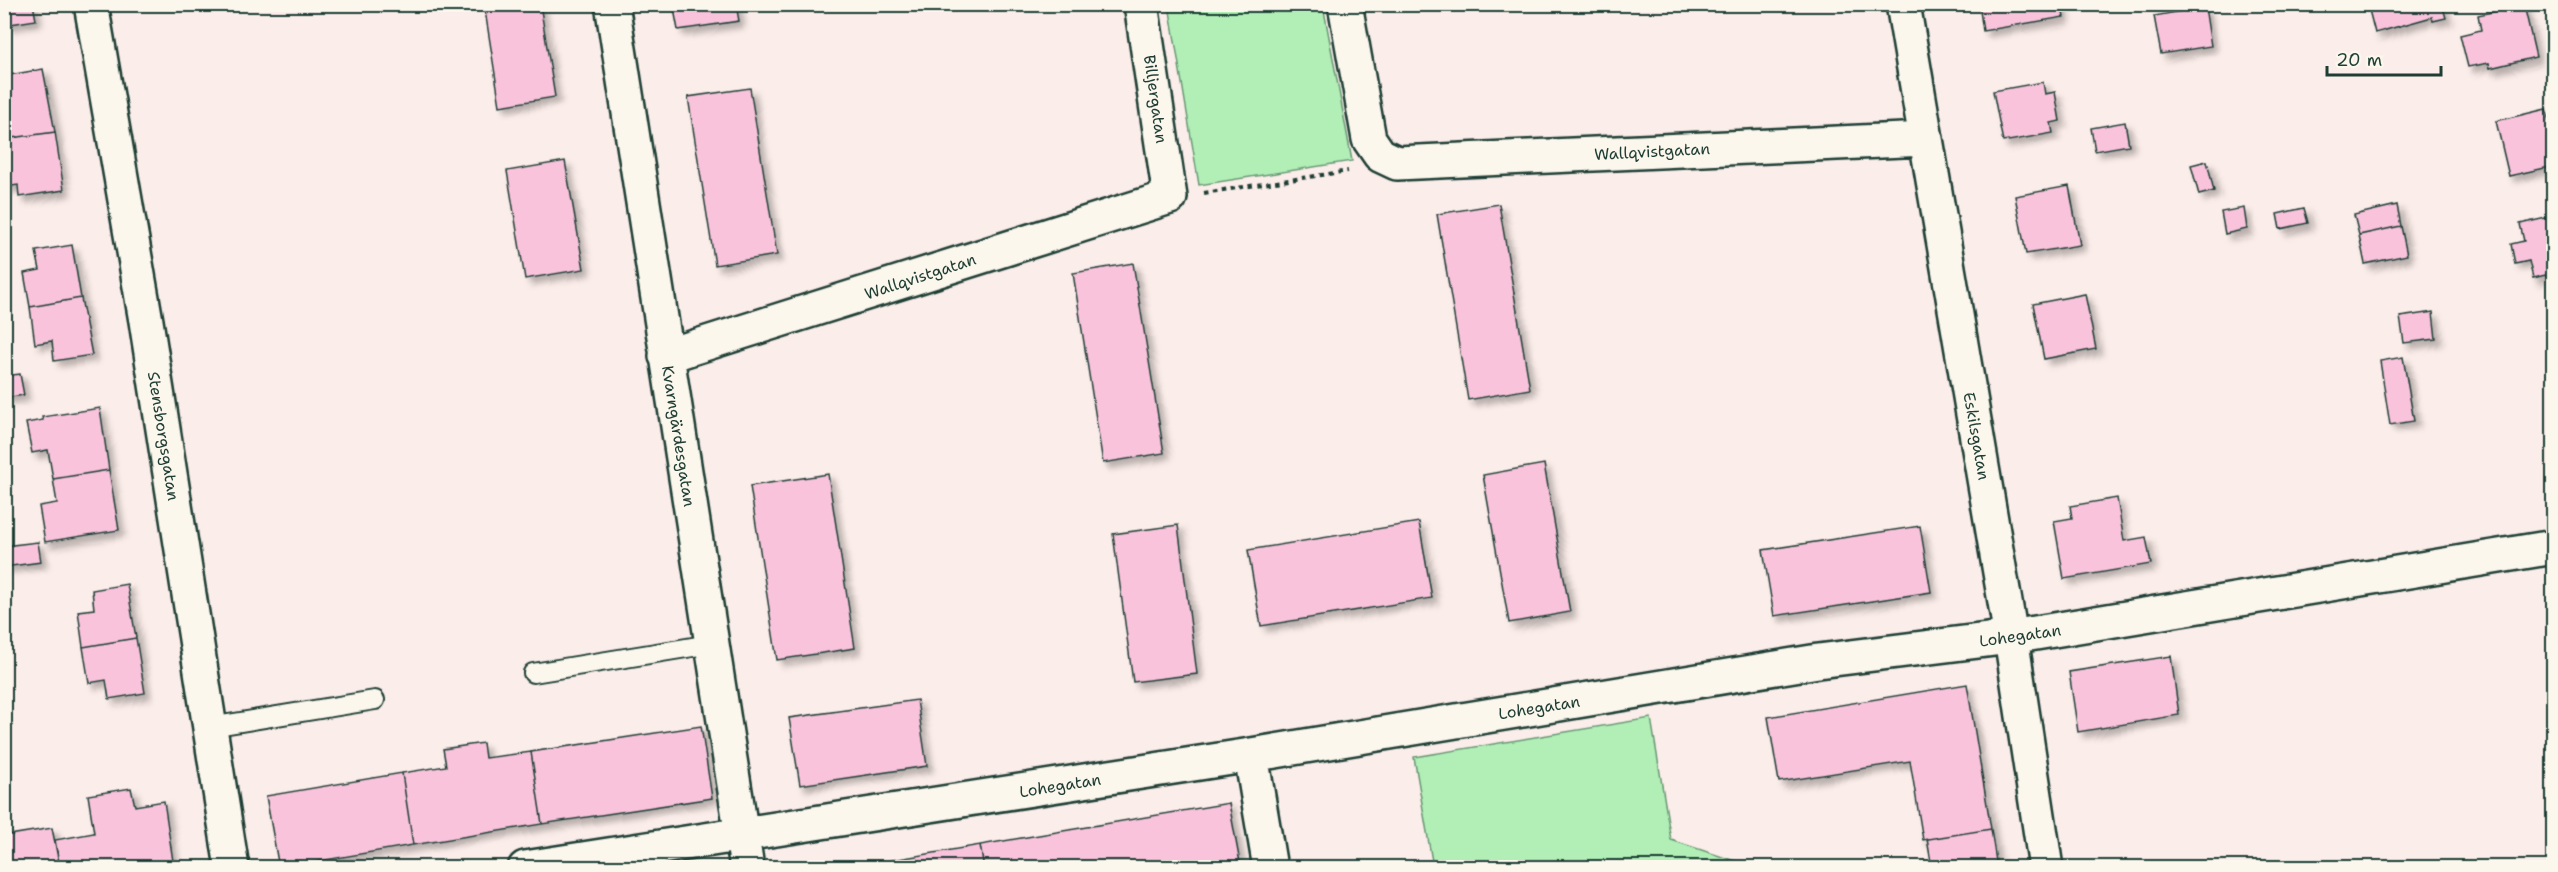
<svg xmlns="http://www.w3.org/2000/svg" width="2558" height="872" font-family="'Shantell Sans',sans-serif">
  <defs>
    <filter id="shadow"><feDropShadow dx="5.5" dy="5.5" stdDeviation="3" flood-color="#0004"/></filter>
  </defs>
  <rect width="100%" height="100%" fill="#fbede9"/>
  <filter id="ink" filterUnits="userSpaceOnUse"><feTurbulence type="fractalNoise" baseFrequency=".0167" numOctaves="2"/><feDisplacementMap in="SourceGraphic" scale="12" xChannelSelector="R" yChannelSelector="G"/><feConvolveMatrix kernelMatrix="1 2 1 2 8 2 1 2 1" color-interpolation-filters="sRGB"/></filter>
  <g filter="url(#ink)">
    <path fill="#b1efb6" stroke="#689675" stroke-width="1.5" d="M1169,5h154l29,156 -153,24z
      M1651,718l20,122 82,27h-320l-19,-110z"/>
    <path fill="#f9c3dc" stroke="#1f3d34" stroke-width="1.5" filter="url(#shadow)" d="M4,4h29l3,16 -32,5z
      M484,4h56l15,93 -55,9z
      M673,4h63l3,17 -61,9z
      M1979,4h82l3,13 -81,14z
      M2388,4h54l4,14 -13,3 -1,-4 -57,16 -6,-23z
      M2524,5l12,52 -46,11 -1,-5 -21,4 -8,-32 21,-5 -3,-15z
      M2205,7l6,39 -50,8 -7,-38z
      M43,69l12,63 -51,7v-63z
      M2043,82l2,12 10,-2 5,29 -9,2 2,10 -50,9 -10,-51z
      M750,88l27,167 -62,10 -27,-168z
      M2546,109l8,30v27l-45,10 -13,-55z
      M2125,122l4,23 -34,6 -4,-23z
      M55,132l9,58 -45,7 -1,-12 -13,2 -1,-48z
      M565,161l19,108 -59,10 -18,-108z
      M2207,161l7,30 -15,4 -8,-30z
      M2069,186l11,59 -54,9 -11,-58z
      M1499,204l31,185 -62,11 -31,-186z
      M2397,205l4,21 -42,9 -5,-20z
      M2244,208l3,21 -22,5 -4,-22z
      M2304,208l4,15 -28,6 -3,-15z
      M2554,216v57l-21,5 -4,-17 -14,3 -4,-20 13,-3 -4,-17z
      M2401,226l6,29 -42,9 -6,-29z
      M72,245l9,53 -51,9 -6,-34 16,-3 -4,-19z
      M1133,263l31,190 -61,10 -30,-190z
      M2085,294l11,55 -52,10 -11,-55z
      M81,298l11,57 -38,6 -2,-20 -17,3 -5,-37z
      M2433,312l3,27 -32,4 -4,-26z
      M2554,322v33l-7,-31z
      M2403,357l11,64 -24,4 -10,-64z
      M20,374l4,21 -20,3v-22z
      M100,408l9,62 -56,9 -5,-29 -16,3 -6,-30 17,-3 -1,-3z
      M1544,464l26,148 -61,11 -26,-148z
      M109,470l10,60 -74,12 -6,-36 18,-3 -4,-24z
      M828,474l27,174 -78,12 -27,-174z
      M2117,498l7,43 22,-4 5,27 -87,15 -10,-58 18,-3 -2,-12z
      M1419,522l13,76 -171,28 -13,-76z
      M1178,525l19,149 -64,8 -20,-148z
      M1920,526l11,66 -157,24 -11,-66z
      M38,542l3,20 -37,5v-21z
      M127,584l9,54 -53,9 -5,-36 16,-2 -2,-19z
      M136,638l9,55 -36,6 -3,-19 -17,3 -6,-36z
      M2171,656l8,59 -101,17 -9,-60z
      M1967,684l24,145 -68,11 -13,-79 -131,21 -11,-65z
      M917,700l10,66 -127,19 -11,-67z
      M701,726l11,72 -170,26 -11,-72z
      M483,743l2,15 46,-6 11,72 -129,21 -11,-72 44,-7 -3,-17z
      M402,773l11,72 -134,23 -13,-72z
      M131,788l4,18 29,-5 10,67h-114l-5,-28 39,-7 -6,-38z
      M1229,803l12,65h-257l-4,-23z
      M52,828l8,40h-56v-32z
      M1991,829l6,39h-65l-5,-29z
      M980,845l4,23h-138z"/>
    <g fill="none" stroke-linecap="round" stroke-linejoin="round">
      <defs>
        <path id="lane" d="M533,673l178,-29
          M210,727l165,-27"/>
        <path id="street" d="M91,4l55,317 86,547
          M612,4l135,864
          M1345,4l24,135 11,16 17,8 529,-24
          M1903,4l108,633 35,231
          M666,356l504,-159 -29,-193
          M1251,755l19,113
          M525,868l726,-113 567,-94 193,-24 543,-90"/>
      </defs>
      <use href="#lane" stroke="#1f3d34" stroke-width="22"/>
      <use href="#street" stroke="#1f3d34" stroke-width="38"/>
      <path stroke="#1f3d34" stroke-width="4" stroke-dasharray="4.5 4.5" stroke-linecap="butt" d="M1204,193l144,-22"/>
      <use href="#lane" stroke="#fbf7ec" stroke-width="18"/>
      <use href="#street" stroke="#fbf7ec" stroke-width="33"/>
    </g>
  </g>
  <g text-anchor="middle" stroke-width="5" stroke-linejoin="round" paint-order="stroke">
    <g font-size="16" fill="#1f3d34" stroke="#fbf7ec">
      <text transform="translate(1156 99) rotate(82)" y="6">Billjergatan</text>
      <text transform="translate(1652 151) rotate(-3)" y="6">Wallqvistgatan</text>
      <text transform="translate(920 276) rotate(-18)" y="6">Wallqvistgatan</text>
      <text transform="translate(164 436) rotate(81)" y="6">Stensborgsgatan</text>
      <text transform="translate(679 436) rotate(81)" y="6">Kvarngärdesgatan</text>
      <text transform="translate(1977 436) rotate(80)" y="6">Eskilsgatan</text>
      <text transform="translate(2020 635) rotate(-8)" y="6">Lohegatan</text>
      <text transform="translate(1539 707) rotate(-9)" y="6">Lohegatan</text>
      <text transform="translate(1060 785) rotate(-9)" y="6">Lohegatan</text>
    </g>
  </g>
  <rect width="2558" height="872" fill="none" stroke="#fbf7ec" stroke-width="24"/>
  <rect x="12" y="12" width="2534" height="848" fill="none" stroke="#1f3d34" stroke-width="2" filter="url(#ink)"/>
  <path d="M2327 66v9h114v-9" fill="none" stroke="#1f3d34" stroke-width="3"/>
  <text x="2336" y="66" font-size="18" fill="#1f3d34" stroke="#fbf7ec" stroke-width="4.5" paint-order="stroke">20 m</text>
</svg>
